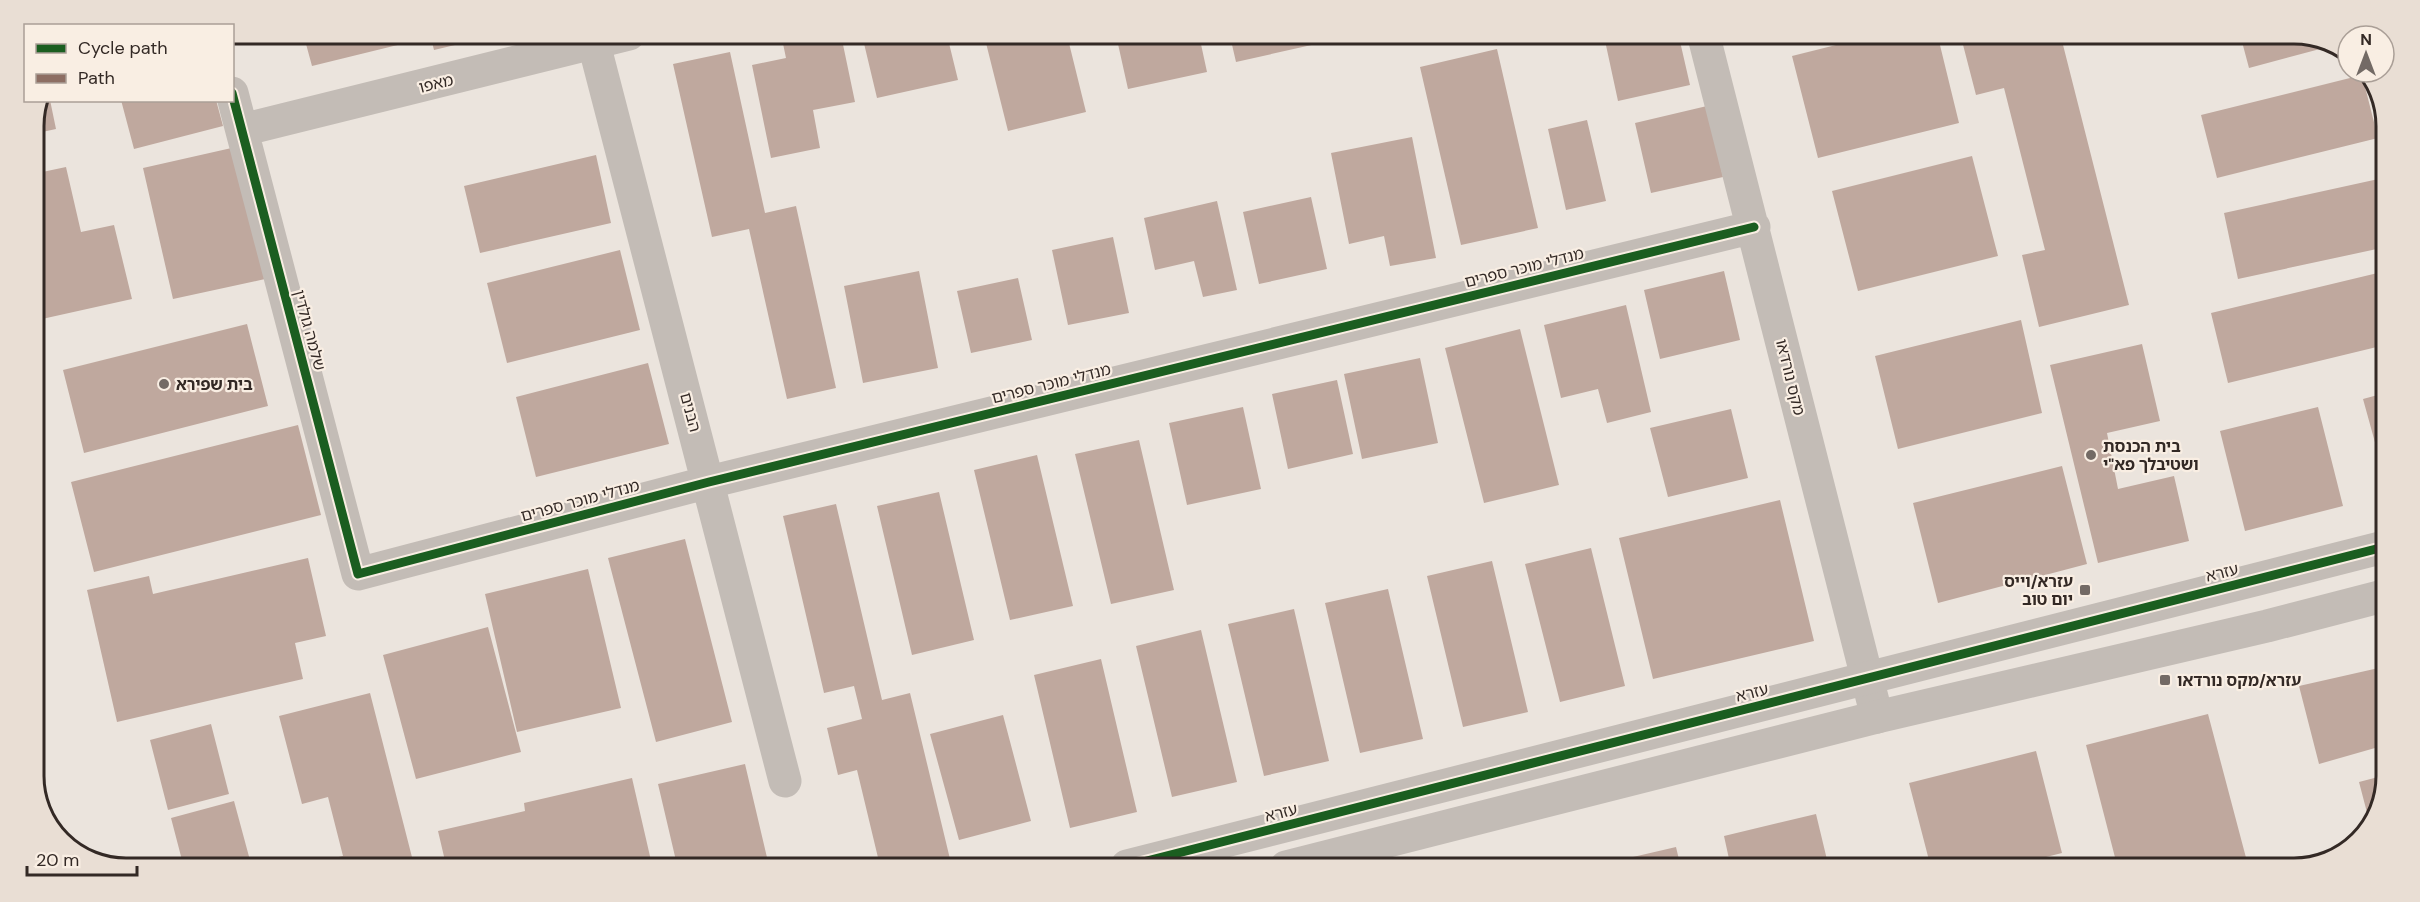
<svg xmlns="http://www.w3.org/2000/svg" width="2420" height="902" font-family="'DM Sans','Noto Sans Hebrew',sans-serif">
  <rect width="100%" height="100%" fill="#ebe4dd"/>
  <path fill="#bfa89e" d="M303,33l113,1 2,6 -106,26z
    M430,34h67v1l-63,15z
    M781,34l60,1 14,67 -42,8 7,38 -49,10 -19,-93 34,-7z
    M862,35h85l11,45 -81,18z
    M984,35h83l19,77 -78,19z
    M1116,35h83l8,37 -79,17z
    M1230,36h84l2,8 -80,18z
    M1604,36l75,1 11,48 -72,16z
    M1868,37h70l21,86 -141,35 -26,-102z
    M1961,37h100l68,268 -90,22 -17,-72 23,-5 -41,-162 -28,7z
    M2241,38h84l10,7 -86,23z
    M1497,49l41,179 -77,17 -41,-178z
    M730,52l35,161 31,-7 40,182 -49,11 -38,-170 -37,8 -39,-173z
    M2362,75l16,63 -161,40 -16,-63z
    M42,100h8l6,29 -23,5v-15z
    M121,100h95l7,26 -89,23z
    M1707,106l16,71 -72,16 -16,-70z
    M1587,120l19,81 -40,9 -18,-81z
    M1412,137l24,121 -46,8 -6,-30 -35,8 -18,-91z
    M236,147l29,132 -92,20 -30,-131z
    M596,155l15,68 -131,30 -16,-67z
    M1972,156l26,100 -140,35 -26,-100z
    M66,167l15,65 33,-7 18,74 -99,22v-147z
    M2383,178l3,14v55l-148,32 -14,-66z
    M1311,197l16,72 -68,15 -16,-72z
    M1217,201l20,89 -34,7 -9,-36 -39,9 -11,-52z
    M1113,237l16,76 -61,12 -16,-75z
    M620,250l20,80 -133,33 -20,-80z
    M919,271l19,97 -75,15 -19,-97z
    M1724,271l16,69 -80,19 -16,-69z
    M2386,271l-1,74 -157,38 -17,-70z
    M1018,278l14,62 -61,13 -14,-62z
    M1626,305l25,107 -44,11 -9,-34 -37,9 -17,-73z
    M2021,320l21,93 -144,36 -23,-93z
    M247,324l21,82 -184,47 -21,-83z
    M1520,329l39,156 -75,18 -39,-155z
    M2142,344l18,77 -53,12 11,56 56,-13 15,65 -91,22 -48,-198z
    M1420,358l18,85 -76,16 -18,-85z
    M648,363l21,81 -133,33 -20,-80z
    M1337,380l16,74 -65,15 -16,-75z
    M2385,393l-1,82 -21,-76z
    M1243,407l18,82 -74,16 -18,-82z
    M2318,407l25,99 -98,25 -25,-100z
    M1731,409l17,69 -80,19 -18,-69z
    M298,425l23,90 -227,57 -23,-90z
    M1139,440l35,150 -63,14 -36,-150z
    M1037,455l36,151 -63,14 -36,-150z
    M2062,466l25,98 -149,39 -25,-100z
    M939,492l35,148 -62,15 -35,-149z
    M1780,500l34,141 -161,38 -34,-141z
    M836,504l46,196 28,-7 40,166 -28,7h-42l-23,-96 -19,5 -11,-47 35,-9 -8,-33 -30,7 -41,-177z
    M685,539l47,183 -76,20 -48,-184z
    M1591,548l34,138 -65,16 -35,-138z
    M308,558l18,78 -31,7 8,36 -186,43 -30,-132 62,-14 4,18z
    M1492,561l36,151 -65,15 -36,-151z
    M588,569l33,139 -104,24 -32,-138z
    M1388,589l35,150 -63,14 -35,-150z
    M1294,609l35,152 -65,15 -36,-152z
    M488,627l33,125 -105,27 -33,-124z
    M1201,630l36,152 -65,15 -36,-151z
    M1101,659l36,153 -67,16 -36,-153z
    M2383,667l-1,79 -63,18 -20,-78z
    M370,693l44,172h-97l-1,-3 27,-6 -15,-59 -26,7 -23,-88z
    M2208,714l41,155h-70l-1,-7 -24,7h-36l-32,-124z
    M1003,715l28,106 -72,19 -29,-106z
    M211,724l18,70 -61,16 -18,-70z
    M2036,751l26,102 -60,15h-71l-22,-85z
    M745,764l24,102 -92,-1 -19,-81z
    M2382,776v31l-12,17 -11,-42z
    M632,778l20,87h-206l-8,-34 87,-20 -1,-8z
    M234,801l17,63h-68l-12,-46z
    M1816,814l13,54h-98l-7,-32z
    M1676,847l5,21 -91,-1z
    M2301,856l3,10 -9,3h-38z"/>
  <g fill="none" stroke-linecap="round" stroke-linejoin="round">
    <path stroke="#c3bcb6" stroke-width="33" d="M1704,37l173,680
      M594,44l191,737
      M232,93l126,481 351,-92 1045,-255
      M242,130l387,-96"/>
    <path stroke="#c3bcb6" stroke-width="33" d="M1127,866l1257,-319
      M1286,867l591,-150 390,-91 116,-30"/>
    <path stroke="#8d6e63" stroke-width="8" stroke-dasharray="15 8" stroke-linecap="butt" d="M592,34l2,10"/>
    <defs>
      <path id="cycleway" d="M232,93l126,481 351,-92 1045,-255
        M1127,866l1257,-319"/>
    </defs>
    <use href="#cycleway" stroke="#f9eee3" stroke-width="13"/>
    <use href="#cycleway" stroke="#1b5e20" stroke-width="9"/>
  </g>
  <g fill="#736a65" stroke="#f9eee3" stroke-width="2">
    <circle cx="164" cy="384" r="6"/>
    <circle cx="2091" cy="455" r="6"/>
    <rect x="2079" y="584" width="12" height="12" rx="3"/>
    <rect x="2159" y="674" width="12" height="12" rx="3"/>
  </g>
  <g text-anchor="middle" stroke-width="4.5" stroke-linejoin="round" paint-order="stroke">
    <g font-size="16" fill="#332925" stroke="#f9eee3">
      <text transform="translate(436 83) rotate(-14)" y="6">מאפו</text>
      <text transform="translate(1524 267) rotate(-14)" y="6">מנדלי מוכר ספרים</text>
      <text transform="translate(310 330) rotate(75)" y="6">שלמה גולדין</text>
      <text transform="translate(1791 377) rotate(76)" y="6">מקס נורדאו</text>
      <text transform="translate(1051 383) rotate(-14)" y="6">מנדלי מוכר ספרים</text>
      <text transform="translate(691 412) rotate(75)" y="6">הבנים</text>
      <text transform="translate(580 500) rotate(-15)" y="6">מנדלי מוכר ספרים</text>
      <text transform="translate(2222 572) rotate(-14)" y="6">עזרא</text>
      <text transform="translate(1752 692) rotate(-14)" y="6">עזרא</text>
      <text transform="translate(1281 812) rotate(-14)" y="6">עזרא</text>
    </g>
    <g font-size="16" font-weight="bold" fill="#332925" stroke="#f9eee3" text-anchor="start">
      <text x="176" y="390">בית שפירא</text>
      <text x="2103" y="452">בית הכנסת<tspan x="2103" dy="18">ושטיבלך פא"י</tspan></text>
      <text x="2073" y="587" text-anchor="end">עזרא/וייס<tspan x="2073" dy="18">יום טוב</tspan></text>
      <text x="2177" y="686">עזרא/מקס נורדאו</text>
    </g>
  </g>
  <path d="M0 0H2420V902H0ZM126 44H2294A82 82 0 0 1 2376 126V776A82 82 0 0 1 2294 858H126A82 82 0 0 1 44 776V126A82 82 0 0 1 126 44Z" fill="#e9ded4" fill-rule="evenodd"/>
  <path fill="none" stroke="#332925" stroke-width="3" d="M126 44H2294A82 82 0 0 1 2376 126V776A82 82 0 0 1 2294 858H126A82 82 0 0 1 44 776V126A82 82 0 0 1 126 44Z"/>
  <rect x="24" y="24" width="210" height="78" fill="#f9eee3" stroke="#aa9f97" stroke-width="1.5"/>
  <rect x="36" y="44" width="30" height="9" fill="#1b5e20" stroke="#aa9f97" stroke-width="1.5"/>
  <text x="78" y="54" font-size="18" fill="#332925">Cycle path</text>
  <rect x="36" y="74" width="30" height="9" fill="#8d6e63" stroke="#aa9f97" stroke-width="1.5"/>
  <text x="78" y="84" font-size="18" fill="#332925">Path</text>
  <g transform="translate(2366 54)"><circle r="28" fill="#f9eee3" stroke="#aa9f97" stroke-width="1.5"/>
  <path d="M0-4.5L10 22L0 15L-10 22Z" fill="#736a65"/>
  <text y="-9" font-size="16" font-weight="bold" text-anchor="middle" fill="#332925">N</text>
  </g>
  <path d="M27 866v9h110v-9" fill="none" stroke="#332925" stroke-width="3"/>
  <text x="36" y="866" font-size="18" fill="#332925" stroke="#f9eee3" stroke-width="4.5" paint-order="stroke">20 m</text>
</svg>
